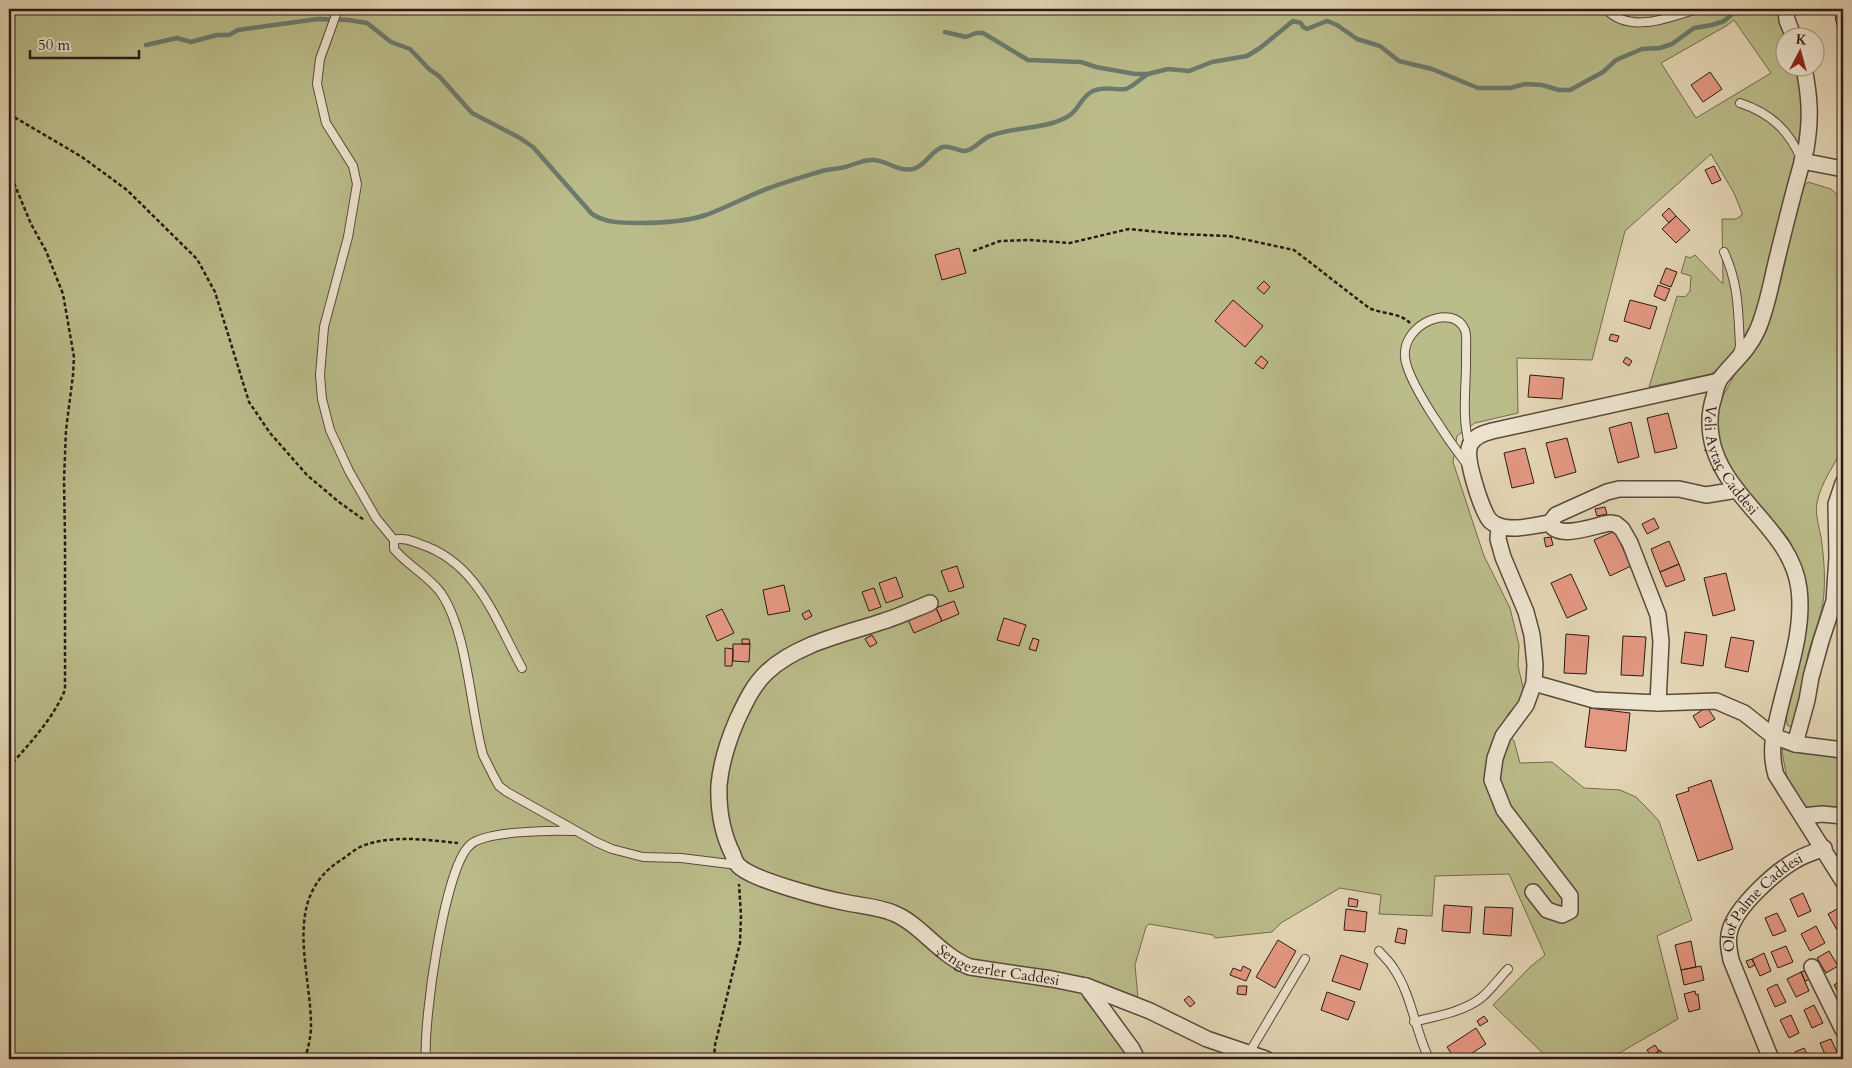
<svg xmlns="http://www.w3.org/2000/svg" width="1852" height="1068" font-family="Cardo,serif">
  <rect width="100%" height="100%" fill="#e4d6b5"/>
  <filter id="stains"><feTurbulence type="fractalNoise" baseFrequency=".004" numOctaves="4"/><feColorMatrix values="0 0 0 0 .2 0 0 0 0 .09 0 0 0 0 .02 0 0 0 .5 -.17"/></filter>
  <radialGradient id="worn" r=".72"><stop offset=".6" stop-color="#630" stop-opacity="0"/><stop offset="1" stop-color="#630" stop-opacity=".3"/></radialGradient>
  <path fill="#babc8a" stroke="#726b4f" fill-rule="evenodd" d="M9,9h1769l12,28 -6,1v30h15l4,22 -1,42 -31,121 -6,35 -15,40 -27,37 -12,9 -62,13 28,-91 8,1 5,-6 1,-15 -10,-3 5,-17 4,2 5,-3 28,29 -1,-65h14l6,-4v-2l-8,-20 -23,-39 -86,77 -33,129 -75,-2 1,55 -43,10 -18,13 -4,26 31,94 26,52 9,37 -1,21 5,21v10l-15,17 -2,16 8,11 6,22 32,-1 32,26 36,2 16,7 12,12 11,12 33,99 -35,16 21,83 -69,40h-60l-56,-54 37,-38 15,-12 -36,-81 -74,2 -3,40 -53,-2 2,-19 -41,-7 -59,35 -9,9 -57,6 -2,-3 -64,-11 -3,3 -11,38 3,33 -57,-22 3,23 33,39 13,21h-1121zM1734,20l37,53 -75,45 -35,-55 65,-37z
    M1808,182l23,7 12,11v248c-8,16 -23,36 -26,55 -2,11 2,23 4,34 3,22 5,43 2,65 -3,18 -10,34 -15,52 -6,25 -8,50 -14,75l-7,-4 -1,-15 15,-138 -2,-12 -11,-22 -57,-67 -13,-30 -2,-27 7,-18 12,-22 19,-23 12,-20 10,-31 26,-112z
    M1784,744l59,4v61l-39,-2 -16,-24 -6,-31z"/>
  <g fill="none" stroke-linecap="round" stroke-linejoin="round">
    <path stroke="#6c7a6d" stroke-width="4.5" d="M945,32l21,5 10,-4h7l45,27 53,2 15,5 39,7h13l20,-5 21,2 23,-9 35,-6 13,-8 33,-27 8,2 2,4 4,2 20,-8 10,4 20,14 23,7 19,15 33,8 46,19h32l15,-4 17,1 17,5h11l33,-18 13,-12 26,-11 18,-1 12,-4 22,-16 18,-3 12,-4 14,-12
      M146,45l31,-7 14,4 26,-7h12l9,-5 80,-11 30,1 19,3 24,19 19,7 19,20 10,7 33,37 48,25 13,9 59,67c14,9 30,9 47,9 22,0 46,-1 67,-8 22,-8 43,-20 66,-28 16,-6 34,-11 50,-16 7,-2 15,-2 23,-4 9,-2 18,-8 29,-7 14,1 24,12 39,9 13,-3 18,-19 30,-22 7,-2 15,4 22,4 10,-1 16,-12 25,-15 26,-10 53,-6 77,-19 12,-6 13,-20 26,-26 14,-6 23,0 33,-2 8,-3 15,-11 22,-15"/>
  </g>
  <path fill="#e49882" stroke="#2b1a14" d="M1843,15v33l-8,-31z
    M1710,72l12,17 -19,13 -12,-17z
    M1714,166l7,14 -9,4 -7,-14z
    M1669,208l7,8 -7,7 -7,-8z
    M1676,216l14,14 -14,13 -14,-14z
    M959,248l7,25 -24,7 -7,-25z
    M1666,268l11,4 -6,15 -11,-4z
    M1264,281l6,6 -6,7 -7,-6z
    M1658,285l12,4 -5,12 -11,-5z
    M1233,300l30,26 -18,21 -30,-26z
    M1630,300l27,7 -7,22 -26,-8z
    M1611,334l8,2 -2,6 -8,-2z
    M1261,356l7,6 -5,7 -8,-6z
    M1626,357l6,4 -3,5 -6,-4z
    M1530,375l34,3 -2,21 -34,-2z
    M1668,413l9,35 -22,5 -8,-35z
    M1631,422l8,35 -21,6 -9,-35z
    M1567,438l9,34 -21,6 -9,-35z
    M1525,448l9,35 -22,5 -8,-35z
    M1605,507l2,7 -10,2 -2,-7z
    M1654,518l5,10 -12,6 -5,-10z
    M1615,531l16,35 -21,10 -16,-36z
    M1551,537l2,8 -7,2 -2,-9z
    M1669,541l10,23 -19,8 -9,-23z
    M1679,564l6,16 -19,7 -6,-15z
    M957,566l7,21 -15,5 -8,-21z
    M1726,573l9,37 -22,6 -9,-38z
    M1571,574l16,35 -20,9 -16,-35z
    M896,577l7,20 -17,6 -7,-20z
    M784,585l6,26 -22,4 -5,-25z
    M874,588l7,19 -12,4 -7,-19z
    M954,601l5,13 -17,7 -6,-13z
    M936,608l6,13 -28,12 -6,-13z
    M722,609l12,24 -17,8 -11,-25z
    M809,610l3,6 -7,4 -3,-6z
    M1004,618l22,7 -7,21 -22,-6z
    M1685,632l22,3 -4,31 -22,-3z
    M1566,634l23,2 -3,38 -22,-1z
    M872,635l5,8 -7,4 -5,-8z
    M1623,636l23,1 -3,39 -22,-1z
    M1731,637l23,4 -6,31 -23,-5z
    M1033,638l6,2 -3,11 -7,-2z
    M742,639h7l1,5h-8z
    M733,644h17l-1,18 -16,-1z
    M725,648l8,1 -1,17h-7z
    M1707,707l8,12 -15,9 -7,-12z
    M1590,708l40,5 -4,38 -41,-4z
    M1711,780l22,69 -35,12 -22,-66 13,-4 -1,-3z
    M1803,893l8,18 -13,6 -8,-18z
    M1349,898l9,2 -1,7 -9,-1z
    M1444,905l28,2 -2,26 -28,-2z
    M1485,907l28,1 -2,28 -28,-2z
    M1839,908l4,9v9l-6,4 -9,-16z
    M1346,909l21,3 -2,20 -21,-2z
    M1777,913l9,18 -13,5 -8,-18z
    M1816,926l9,17 -15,8 -9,-17z
    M1398,928l9,2 -2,14 -10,-2z
    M1278,940l18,11 -21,37 -19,-11z
    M1691,941l5,26 -15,3 -6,-25z
    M1786,946l7,16 -15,6 -7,-16z
    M1829,951l9,15 -12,7 -9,-15z
    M1764,953l7,18 -11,5 -8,-17z
    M1341,955l27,9 -8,26 -28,-9z
    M1752,959l3,6 -6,3 -3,-7z
    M1243,966l8,4 -5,11 -16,-6 3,-7 8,3z
    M1701,966l3,14 -20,5 -3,-15z
    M1807,970l4,9 -6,2 -4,-9z
    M1801,972l8,19 -13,6 -9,-18z
    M1843,979v21l-9,-15z
    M1777,984l9,18 -11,5 -8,-18z
    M1238,986h9l-1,9 -9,-1z
    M1695,991l1,4 2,-1 2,15 -11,3 -5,-18z
    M1327,992l28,10 -7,18 -27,-10z
    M1189,996l6,7 -5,4 -6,-7z
    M1814,1005l9,18 -11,5 -8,-18z
    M1791,1015l8,18 -10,5 -9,-18z
    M1484,1016l4,5 -8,5 -3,-5z
    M1476,1028l10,16 -23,15h-8l-8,-12z
    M1831,1039l8,18 -12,2 -7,-16z
    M1655,1045l4,6 -8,5 -4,-6z
    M1804,1048l6,11h-12l-3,-7z
    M1660,1050l7,9h-19l11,-8z"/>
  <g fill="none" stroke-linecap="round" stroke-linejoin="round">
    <defs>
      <path id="lane" d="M338,9l-18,50 -3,25 9,39 27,43 4,18 -9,53 -24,90 -4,48 2,24 8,31 19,41 27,47 18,22
        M1606,9c23,25 63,9 90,0
        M1740,103c30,10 49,27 61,56
        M1724,252c15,33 14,59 16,94l-2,7
        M1468,466c-16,-21 -61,-84 -63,-109 -3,-33 48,-55 60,-27 2,6 1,16 1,23 1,30 -5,61 3,91
        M522,668c-27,-49 -44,-105 -102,-124 -8,-3 -17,-7 -26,-4v9c14,17 34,26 47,44 27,40 29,115 42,162l10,20 6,11 8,6 89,50 16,7 31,8 38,1 57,7
        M1379,951c5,6 11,11 15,18 18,27 21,61 35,90
        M1414,1022c22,-6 49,-10 67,-24 10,-8 18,-20 27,-29
        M1249,1053l56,-94
        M426,1059c-3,-36 18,-191 44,-214 15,-14 82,-15 104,-14"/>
      <g id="street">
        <path d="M1786,9l1,11 7,18"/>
        <path id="s1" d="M1804,68c6,30 7,51 2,81 -11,36 -20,73 -29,110 -6,24 -10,50 -20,72 -9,20 -25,32 -37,48 -3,5 -5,13 -6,18 -6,18 -5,35 0,52 17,54 78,83 85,140 5,40 -10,81 -19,119 -6,24 -11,43 -4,67l67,106"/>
        <path d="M1802,161l41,8"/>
        <path d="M1719,381l-227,50c-8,2 -18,5 -22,14 -6,13 11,61 18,73 2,3 6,6 9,7 15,7 38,0 53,-2l6,-8 51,-23 12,-3h60l27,6 31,-5"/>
        <path d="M1550,523c8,18 45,2 60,0l6,1 6,5 8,14 28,72 3,26 -3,62"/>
        <path d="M1499,526l-1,13 5,18 23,55 6,23 3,30 -1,18 -8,22 -23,31 -8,22 -3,22 12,30 66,86v15l-8,4 -15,-5 -14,-18"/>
        <path id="s2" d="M930,603c-15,6 -30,13 -46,18 -38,13 -86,22 -117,51 -14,13 -22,31 -30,48 -9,21 -16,42 -18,65 -1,25 3,48 14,70 1,3 3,8 5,10 13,15 88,34 110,38 15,3 31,4 45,10 28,11 46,42 77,54l82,12 34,7 64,25 57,28 59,20"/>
        <path d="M1534,683l60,17 64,3 58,-2 28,12 29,23 22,8 48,6"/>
        <path d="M1795,744l12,-44 4,-23 10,-36 13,-40 3,-44 -1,-53 7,-21"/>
        <path d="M1803,816l19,-2 21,2"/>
        <path d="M1812,967l31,63"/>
        <path d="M1086,986l46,63 5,10"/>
        <path id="s3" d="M1771,1059l-40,-99c-2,-10 -4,-20 -1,-30 7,-24 45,-58 66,-70 8,-5 19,-8 28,-12"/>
      </g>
    </defs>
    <use href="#lane" stroke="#59493c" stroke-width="10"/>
    <use href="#street" stroke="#59493c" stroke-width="18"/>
    <path stroke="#2b1a14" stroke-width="2.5" stroke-dasharray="4 2.5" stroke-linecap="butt" d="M9,114l73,43 45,33 70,69 18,33 34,110 21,31 37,42 32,27 25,18
      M9,171l22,53 15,27 17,43 11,63 -1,18 -7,55 -2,50 1,59v151c-12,29 -36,54 -56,77
      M973,251l27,-10 30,-1 40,3 59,-14 50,5 50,2 65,14 75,58c13,6 32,5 41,15
      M828,1057l20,2
      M305,1059c3,-11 6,-22 6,-33 0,-58 -30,-128 30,-166 6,-4 13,-10 19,-13 30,-13 67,-7 98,-4
      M714,1059l1,-14 25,-102 1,-27 -2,-32"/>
    <use href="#lane" stroke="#ede4cf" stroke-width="8"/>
    <use href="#street" stroke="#ede4cf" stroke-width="15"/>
  </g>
  <g text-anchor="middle" stroke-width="4" stroke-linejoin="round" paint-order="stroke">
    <g font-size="15" fill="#2b1a14" stroke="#ede4cf">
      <text dy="5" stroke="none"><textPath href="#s1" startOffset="419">Veli Aytaç Caddesi</textPath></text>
      <text dy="5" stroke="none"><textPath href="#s3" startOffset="178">Olof Palme Caddesi</textPath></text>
      <text dy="5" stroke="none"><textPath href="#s2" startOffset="671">Şengezerler Caddesi</textPath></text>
    </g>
  </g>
  <rect width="1852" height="1068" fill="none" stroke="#e4d6b5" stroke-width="30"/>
  <rect x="10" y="10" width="1832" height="1048" fill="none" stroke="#2b1a14" stroke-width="2.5"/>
  <rect x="15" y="15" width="1822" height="1038" fill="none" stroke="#2b1a14"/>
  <g transform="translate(1800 52) rotate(6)"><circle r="24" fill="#ede4cf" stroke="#9f9384"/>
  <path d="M0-4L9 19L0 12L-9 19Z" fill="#8f2418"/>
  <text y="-8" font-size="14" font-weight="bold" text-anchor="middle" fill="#2b1a14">K</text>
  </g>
  <path d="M30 50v8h109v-8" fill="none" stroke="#2b1a14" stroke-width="2.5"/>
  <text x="38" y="50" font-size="15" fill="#2b1a14" stroke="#ede4cf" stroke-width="4" paint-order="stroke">50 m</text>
  <rect width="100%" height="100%" filter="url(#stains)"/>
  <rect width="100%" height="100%" fill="url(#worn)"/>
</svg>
